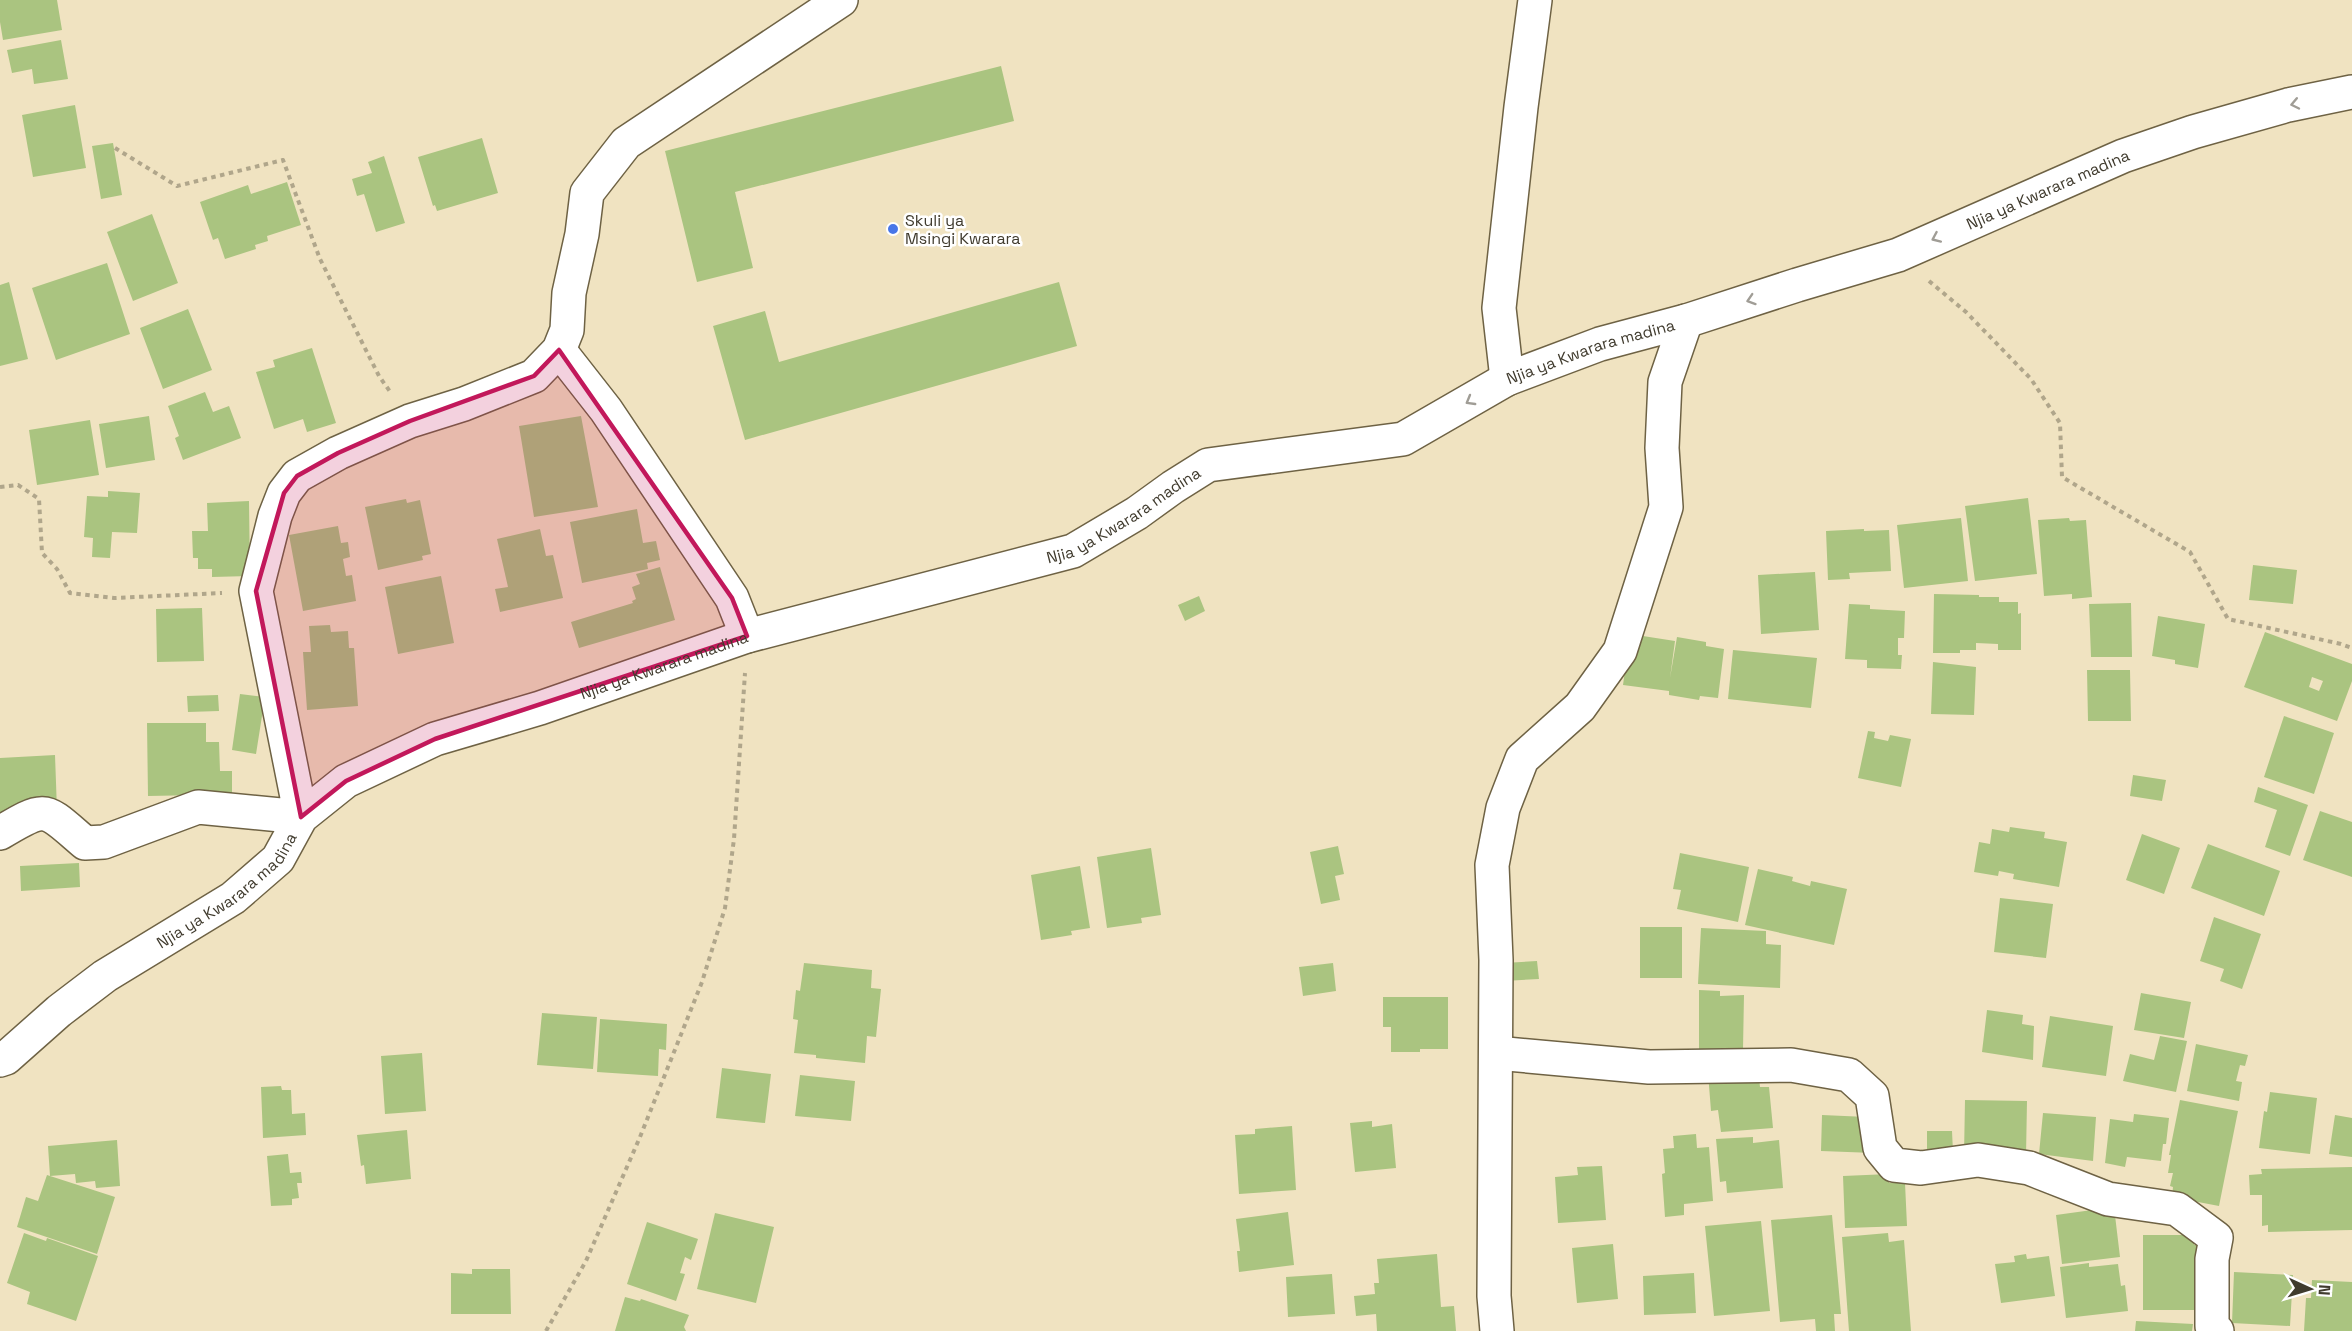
<svg xmlns="http://www.w3.org/2000/svg" width="2352" height="1331" font-family="'Space Grotesk',sans-serif">
  <rect width="100%" height="100%" fill="#f0e3c1"/>
  <path fill="#aac480" fill-rule="evenodd" d="M0,0h57l5,30 -59,10 -3,-18z
    M61,40l7,39 -34,5 -2,-15 -20,4 -5,-23z
    M1001,66l13,55 -279,71 18,76 -56,14 -32,-131z
    M75,105l11,63 -53,9 -11,-62z
    M482,138l16,55 -61,18 -2,-6 -2,1 -15,-49z
    M113,143l9,52 -21,4 -9,-53z
    M384,156l21,67 -29,9 -12,-38 -7,2 -5,-17 20,-6 -4,-11z
    M287,182l14,43 -34,11 1,5 -13,4 1,4 -31,10 -7,-21 -5,2 -13,-38 48,-17 3,9z
    M152,214l26,69 -45,18 -26,-69z
    M107,263l23,71 -74,26 -24,-72z
    M9,282l19,77 -28,7v-81z
    M1059,282l18,64 -332,94 -32,-114 52,-15 14,51z
    M188,309l24,61 -49,19 -23,-61z
    M312,348l24,75 -29,9 -4,-13 -29,10 -18,-57 19,-5 -2,-7z
    M205,392l8,20 16,-6 12,32 -58,22 -8,-22 4,-2 -11,-30z
    M149,416l6,44 -49,8 -7,-44z
    M581,416l17,91 -64,10 -15,-91z
    M90,420l9,55 -62,10 -8,-55z
    M108,491l32,2 -3,40 -25,-1 -2,26 -18,-1 1,-19 -9,-1 3,-41 21,1z
    M2028,498l9,76 -62,7 -10,-75z
    M406,499l1,4 13,-3 11,54 -9,2 1,4 -45,10 -13,-63z
    M249,501l1,75 -38,1v-8h-14v-11h-5l-1,-27h16l-1,-28z
    M637,509l6,34 13,-2 4,19 -13,3 1,6 -66,14 -12,-61z
    M1961,518l7,63 -64,7 -7,-63z
    M2069,518l1,3 16,-1 6,77 -20,2v-5l-28,2 -6,-76z
    M338,526l3,17 7,-1 2,15 -7,2 3,17 6,-1 4,26 -53,10 -14,-76z
    M540,529l6,27 7,-1 10,43 -63,14 -5,-23 13,-2 -11,-48z
    M1864,529v2l25,-1 2,41 -42,2 1,6 -22,1 -2,-49z
    M2253,565l44,5 -4,34 -44,-4z
    M660,567l15,53 -96,28 -8,-26 62,-19 -1,-2 4,-2 -4,-12 8,-3 -4,-10z
    M1815,572l4,58 -58,4 -3,-59z
    M441,576l13,67 -56,11 -13,-67z
    M1934,594l45,1v2h20v5h19v12l3,-1v37h-23v-6l-22,-1v7h-16v3h-27z
    M1199,596l6,15 -20,10 -7,-16z
    M2131,603l1,54h-41l-2,-53z
    M1849,604l21,1v4l35,2 -1,27h-6v17h4l-1,14 -34,-1v-8l-22,-1z
    M202,608l2,53 -47,1 -1,-53z
    M2158,616l47,8 -7,44 -23,-4v-4l-23,-4z
    M330,625l1,7 17,-1 1,17h5l4,58 -51,4 -4,-58h8l-2,-26z
    M2265,632l87,32v17l-15,40 -93,-34zM2312,677l11,4 -4,10 -10,-4z
    M1630,634l45,7 -5,37 7,-41 29,5v4l18,3 -6,49 -18,-2 -1,4 -30,-5v-4l-46,-6z
    M1733,650l84,8 -6,50 -83,-9z
    M1933,662l43,5 -2,48 -43,-1z
    M2087,670h43l1,51h-43z
    M240,694l25,3 -9,57 -24,-4z
    M218,695l1,16 -31,1 -1,-16z
    M2284,716l50,17 -20,61 -50,-17z
    M147,723h59v19h13l1,29h12v30l-32,-6 -52,1z
    M1868,731l7,1 -1,6 14,3 2,-6 21,4 -10,48 -43,-9z
    M55,755l2,55 -57,2v-54z
    M2133,775l33,5 -4,21 -32,-5z
    M2258,787l50,18 -18,51 -25,-9 12,-37 -23,-8z
    M2320,811l32,11v55l-49,-17z
    M2010,827l35,5 -1,6 23,4 -8,45 -46,-8 1,-5 -15,-3 -1,5 -24,-4 5,-30 11,2 2,-15 17,3z
    M2142,834l38,14 -16,46 -38,-14z
    M2208,844l72,27 -16,45 -73,-28z
    M1338,846l6,28 -9,2 5,24 -19,4 -11,-52z
    M1151,848l10,67 -20,3 1,5 -35,5 -10,-71z
    M1680,853l69,14 -11,55 -61,-13 4,-19 -8,-1z
    M79,863l1,24 -59,4 -1,-25z
    M1080,866l10,62 -19,3 1,4 -31,5 -10,-65z
    M1758,869l35,8 -1,4 18,5 1,-5 36,8 -13,56 -89,-20z
    M2000,898l53,6 -7,54 -52,-6z
    M2214,917l47,17 -19,55 -22,-8 4,-12 -24,-8z
    M1640,927h42v51h-42z
    M1701,928l65,3v13l15,1 -1,43 -82,-4z
    M1537,961l2,18 -35,2 -1,-18z
    M804,963l68,7 -1,18 10,1 -5,48 -9,-1 -2,27 -49,-5v-3l-22,-2 4,-33 -5,-1 3,-29 4,1z
    M1333,963l3,28 -33,5 -4,-29z
    M1699,990l21,1v5l24,-1 -1,54h-44z
    M2141,993l50,9 -7,36 -50,-8z
    M1383,997h65v52h-28v3h-29v-25h-8z
    M1987,1010l36,5 -1,9 12,2 -1,34 -51,-8z
    M542,1013l55,4 -4,52 -56,-4z
    M2050,1016l63,10 -7,50 -64,-9z
    M600,1019l67,5 -1,26 -7,-1 -1,27 -61,-4z
    M2160,1036l27,5 -11,51 -53,-11 7,-27 24,6z
    M2196,1044l52,11 -3,11 -5,-1 -4,16 6,1 -3,19 -52,-10z
    M422,1053l4,58 -41,3 -4,-58z
    M722,1068l49,6 -6,49 -49,-5z
    M1758,1069l2,18h9l4,41 -52,4 -3,-22 -7,1 -3,-38z
    M800,1075l55,6 -4,40 -56,-5z
    M281,1086l1,4h9l1,24 13,-1 1,22 -43,3 -2,-51z
    M2270,1092l47,6 -7,56 -51,-6 5,-37 3,1z
    M1965,1100l62,1 -1,55 -62,-1z
    M2180,1100l58,11 -19,95 -47,-9 1,-10 -3,-1 3,-13h-5l3,-18h-2z
    M2043,1113l53,4 -3,44 -54,-7z
    M2134,1114l35,4 -3,26h-3l-2,17 -34,-4 -2,10 -20,-4 5,-44 23,3z
    M1822,1115l45,2 7,36 -53,-2z
    M2335,1115l17,3v39l-23,-3z
    M1372,1121v6l20,-3 4,44 -41,4 -5,-49z
    M1292,1126l4,64 -57,4 -4,-59 20,-1v-5z
    M407,1130l4,49 -45,5 -2,-19 -3,1 -4,-31z
    M1927,1131h25l1,21 -26,1z
    M1696,1134l1,14 12,-1 4,54 -29,3v11l-19,2 -3,-43 3,-1 -2,-24 11,-1 -1,-12z
    M1753,1137v6l26,-3 4,48 -56,5 -1,-12 -6,1 -4,-43z
    M117,1140l3,46 -24,2 -1,-7 -19,2 -1,-9 -25,2 -2,-30z
    M288,1154l2,19 11,-1 1,11h-5l2,15 -7,1v6l-21,1 -4,-50z
    M1602,1166l4,54 -48,3 -3,-46 23,-2 -1,-8z
    M2352,1167v63l-84,2v-7l-6,1v-31h-12l-1,-20 13,-1 -1,-5z
    M1889,1174v9h16l2,43 -62,2 -2,-52z
    M47,1175l68,22 -18,57 -80,-27 9,-30 12,4z
    M2114,1207l6,50 -58,7 -6,-49z
    M1288,1212l6,53 -55,7 -2,-21h3l-4,-32z
    M715,1213l59,14 -18,76 -59,-14z
    M1832,1215l9,99h-7l1,17h-19l-1,-12 -35,3 -9,-102z
    M1761,1221l9,90 -56,5 -9,-90z
    M647,1222l51,17 -7,21 -6,-3 -5,16 5,1 -9,27 -49,-17z
    M24,1233l22,8 1,-3 51,18 -22,65 -49,-17 3,-12 -23,-9z
    M1888,1233l1,9 15,-2 7,91h-62l-7,-94z
    M2143,1235h51v10h8v19h-8v46h-51z
    M1613,1244l5,55 -41,4 -5,-55z
    M1437,1254l4,53 13,-1 2,25h-79l-1,-17 -20,2 -2,-20 21,-2 -1,-11h5l-2,-24z
    M2026,1254l1,5 22,-3 6,40 -54,7 -6,-39 20,-2 -1,-6z
    M2089,1263v4l29,-3 3,22 4,-1 3,26 -62,7 -6,-51z
    M472,1269h38l1,45h-60v-41l21,1z
    M2234,1272l59,3 -3,51 -58,-3z
    M1694,1273l2,40 -52,2 -1,-39z
    M1332,1274l3,40 -47,3 -2,-40z
    M2312,1280l40,2v49h-48l2,-33h5z
    M625,1297l15,4 1,-2 48,16 -5,12 2,4h-71z
    M2136,1321l57,3 -1,7h-57z"/>
  <g fill="none" stroke-linecap="round" stroke-linejoin="round">
    <defs>
      <g id="minor">
        <path d="M559,350l47,60 126,188 15,38"/>
        <path d="M1507,379l-8,-71 22,-201 14,-107"/>
        <path d="M0,833c48,-29 44,-25 85,10l19,-1 94,-35 103,10 -45,-226 19,-75 9,-23 13,-17 41,-23 72,-32 54,-17 70,-28 25,-26 8,-20 2,-37 13,-59 5,-41 39,-50 215,-143"/>
        <path d="M1496,1053l153,14 142,-2 58,10 23,21 8,52 14,17 27,3 57,-8 51,8 79,31 69,10 39,29 -4,21v67l5,5"/>
        <path id="s1" d="M0,1060l6,-2 53,-47 46,-35 128,-78 45,-39 23,-42 45,-36 89,-42 105,-31 207,-72 326,-85 64,-38 36,-26 35,-22 195,-26 104,-60 93,-35 86,-23 111,-36 101,-30 225,-99 70,-24 95,-27 64,-13"/>
        <path d="M1497,1331l-3,-35 2,-336 -4,-95 11,-57 19,-49 58,-52 40,-56 46,-144 -4,-59 3,-66 21,-61"/>
      </g>
    </defs>
    <use href="#minor" stroke="#6e6244" stroke-width="36"/>
    <path stroke="#b0a68b" stroke-width="4" stroke-dasharray="4.5 4.5" stroke-linecap="butt" d="M115,148l62,38 106,-26 37,99 59,117 12,17
      M1929,281l37,31 65,67 29,44 2,54 128,75 38,67 113,25 11,4
      M0,487l18,-2 21,14 3,54 15,16 13,24 44,5 108,-5
      M546,1331l40,-70 54,-124 62,-155 23,-74 9,-69 11,-166"/>
    <use href="#minor" stroke="#fff" stroke-width="33"/>
  </g>
  <defs><path id="oneway-chevron" d="M-2-3.5L2.5 0L-2 3.5" fill="none" stroke-width="1.6" stroke-linecap="round" stroke-linejoin="round" transform="scale(1.5)"/></defs>
  <g stroke="#a09d96">
    <use href="#oneway-chevron" transform="translate(2295 104) rotate(168)"/>
    <use href="#oneway-chevron" transform="translate(1936 238) rotate(156)"/>
    <use href="#oneway-chevron" transform="translate(1751 300) rotate(162)"/>
    <use href="#oneway-chevron" transform="translate(1470 401) rotate(150)"/>
  </g>
  <path fill="#c2185b" fill-opacity="0.2" stroke="#c2185b" stroke-width="4.5" stroke-linejoin="round" d="M559,350l173,248 15,38 -312,103 -89,42 -45,36 -45,-226 28,-98 13,-17 41,-23 72,-32 124,-45z"/>
  <circle fill="#4876e8" stroke="#fff" stroke-width="2" cx="893" cy="229" r="6"/>
  <g text-anchor="middle" stroke-width="5" stroke-linejoin="round" paint-order="stroke">
    <g font-size="16" fill="#403b2e" stroke="#fff">
      <text dy="6" stroke="none"><textPath href="#s1" startOffset="2265">Njia ya Kwarara madina</textPath></text>
      <text dy="6" stroke="none"><textPath href="#s1" startOffset="1779">Njia ya Kwarara madina</textPath></text>
      <text dy="6" stroke="none"><textPath href="#s1" startOffset="1275">Njia ya Kwarara madina</textPath></text>
      <text dy="6" stroke="none"><textPath href="#s1" startOffset="789">Njia ya Kwarara madina</textPath></text>
      <text dy="6" stroke="none"><textPath href="#s1" startOffset="285">Njia ya Kwarara madina</textPath></text>
    </g>
    <g font-size="16" fill="#403b2e" stroke="#fff" text-anchor="start">
      <text x="905" y="226">Skuli ya<tspan x="905" dy="18">Msingi Kwarara</tspan></text>
    </g>
  </g>
  <g transform="translate(2310 1289) rotate(94)" stroke="#ffffff" stroke-width="4.5" paint-order="stroke">
  <path d="M0-4.5L10 22L0 15L-10 22Z" fill="#403b2e"/>
  <text y="-9" font-size="16" font-weight="bold" text-anchor="middle" fill="#403b2e">N</text>
  </g>
</svg>
